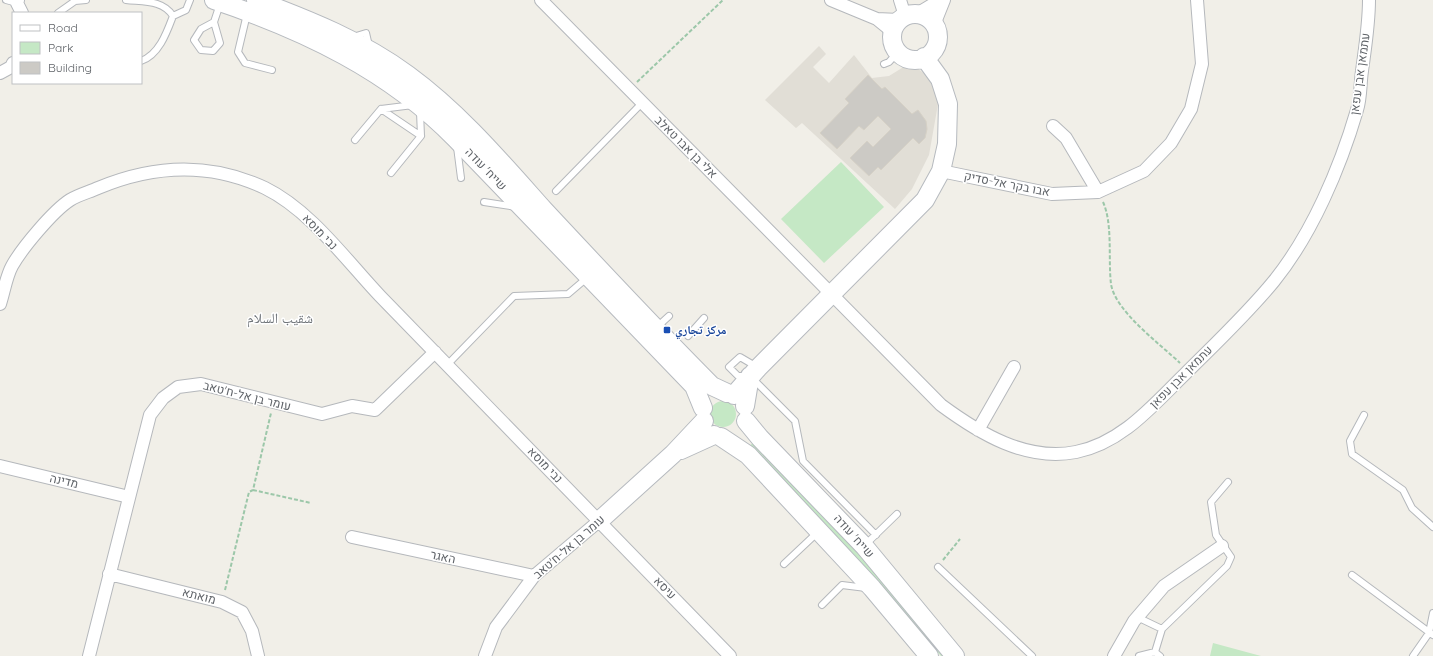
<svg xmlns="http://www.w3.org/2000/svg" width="1433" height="656" font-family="Quicksand,'Noto Naskh Arabic',Heebo,sans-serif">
  <rect width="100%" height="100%" fill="#f1efe8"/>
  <path fill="#e1ded6" d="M819,46l7,8 -13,13 16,16 25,-28 18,23 17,-2 21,-13 15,11 8,12 5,18 -9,51 -17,34 -17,20 -93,-86 -6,5 -31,-28z"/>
  <path fill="#c5e8c5" d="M841,162l43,45 -60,56 -43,-44z
    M710 414a13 13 0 1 1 26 0a13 13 0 1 1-26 0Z
    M755,440l201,216h-15l-193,-208z
    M1213,643l48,13h-51z"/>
  <path fill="#cccac5" stroke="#d6d1c6" d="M868,75l14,14 3,-2 27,27 6,-4 8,11 1,8 -2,9 -6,6 -6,-6 -32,32 -3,-3 -9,9 -19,-18 17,-17 6,6 18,-18 -13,-13 -14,14 -5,-4 -22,23 -17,-16 29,-30 -4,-4z"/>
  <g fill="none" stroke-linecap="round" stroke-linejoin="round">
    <defs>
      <path id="lane" d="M6,0l11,3
        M126,0c18,2 37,0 47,16 -6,16 -14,39 -32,45
        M58,13l17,-12 11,-1
        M247,14l-9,38 7,11 27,7
        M173,16l13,-6 4,-10
        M214,22l6,21 -7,8 -12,-1 -7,-10 7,-11 13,-7 6,-18
        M353,37l13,-4 3,13
        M884,64l5,-2 9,-10
        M381,109l40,27
        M355,140l26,-31 32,-4
        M457,147l4,31
        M391,173l30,-37 -1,-24
        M556,191l86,-88
        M484,202l32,5
        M657,327l12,-11
        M688,336l16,-18
        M448,364l66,-68 54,-2 20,-17
        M757,367l-17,-10 -11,10 9,9h12l45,45 8,40 73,74
        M1364,415l-14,26 2,13 51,36 9,18 21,19
        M865,545l32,-31
        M784,564l34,-32
        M938,567l94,89
        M1352,575l81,60
        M822,605l20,-20 24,3
        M1137,617l25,12
        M1155,652l7,-23 65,-63 4,-9 -15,-22 -5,-33 17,-20
        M1139,656l16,-4 5,4
        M1413,656l16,-23 4,-20"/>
      <path id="street" d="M18,0l-1,3 5,10
        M541,0l400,405c38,28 85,57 135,47 46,-9 77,-47 109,-78 29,-29 63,-61 89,-93 38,-47 66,-113 83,-171 4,-12 3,-26 5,-39 3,-23 7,-47 7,-71
        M831,0l46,19 16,13
        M900,0l5,16
        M917,14l23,-14
        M877,19l22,1
        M934,25l10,-25
        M0,73l11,-6 2,-4
        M1053,126l13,12 32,54
        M941,171l111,23 46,-2 46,-21 27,-28 20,-34 11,-45 -5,-64
        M0,304c4,-12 6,-27 12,-38 10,-18 41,-55 58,-66 8,-5 19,-8 28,-12 55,-23 112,-26 167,0 45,22 81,72 115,108l350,360
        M978,430l36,-63
        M0,466l129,31
        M352,537l182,39
        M109,574l113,28 20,10 10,19 6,25
        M89,656l61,-241 13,-17 15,-11 23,-3 121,30 30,-8 23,4 60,-58
        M485,656l11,-29 38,-51 65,-55
        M1114,656l20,-35 30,-35 58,-40"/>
      <path id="secondary" d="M214,0c90,30 176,71 242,139l238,247 9,22
        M256,0c53,20 106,41 152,75 52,38 94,88 136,135 55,59 111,119 168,176l15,7
        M892 37a23 23 0 1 1 46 0a23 23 0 1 1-46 0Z
        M734,395l24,-27 167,-168 16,-29 6,-27 1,-40 -8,-25 -16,-22
        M745,406l5,-30
        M746,421l14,17 104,108 91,110
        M721,437l27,18 124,133 57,68
        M681,450l33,-15
        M599,521l74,-67 31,-33"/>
    </defs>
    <use href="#lane" stroke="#b5b8bc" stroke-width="8"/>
    <use href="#street" stroke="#b5b8bc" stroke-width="14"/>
    <use href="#secondary" stroke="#b6babf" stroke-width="20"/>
    <path stroke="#9cc7a9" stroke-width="2" stroke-dasharray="4 2" stroke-linecap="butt" d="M637,82l86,-82
      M1103,202c10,22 5,57 8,82 4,27 49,60 69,79
      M253,490l58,13
      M943,560l17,-21
      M225,590l24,-98 4,-2 18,-77"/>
    <use href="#lane" stroke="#fff" stroke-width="6"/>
    <use href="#street" stroke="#fff" stroke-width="12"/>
    <use href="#secondary" stroke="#fff" stroke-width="18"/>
  </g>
  <rect fill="#1a4fb4" stroke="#fff" stroke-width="1.5" x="663" y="326" width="8" height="8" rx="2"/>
  <g text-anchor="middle" stroke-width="3" stroke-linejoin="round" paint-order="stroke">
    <g font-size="12" fill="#5f6368" stroke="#fff">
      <text transform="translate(1360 74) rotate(-82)" y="4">עתמאן אבן עפאן</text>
      <text transform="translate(686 147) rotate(45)" y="4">אלי בן אבו טאלב</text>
      <text transform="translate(486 169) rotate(46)" y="4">שייח' עודה</text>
      <text transform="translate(1007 184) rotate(11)" y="4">אבו בקר אל-סדיק</text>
      <text transform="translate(320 232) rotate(46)" y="4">נבי מוסא</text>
      <text transform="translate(1181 377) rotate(-45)" y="4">עתמאן אבן עפאן</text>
      <text transform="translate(247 396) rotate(14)" y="4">עומר בן אל-ח'טאב</text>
      <text transform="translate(545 465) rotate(46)" y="4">נבי מוסא</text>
      <text transform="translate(64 481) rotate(13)" y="4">מדינה</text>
      <text transform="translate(854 536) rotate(48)" y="4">שייח' עודה</text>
      <text transform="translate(569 547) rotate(-41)" y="4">עומר בן אל-ח'טאב</text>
      <text transform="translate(443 557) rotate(12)" y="4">האגר</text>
      <text transform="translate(665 588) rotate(46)" y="4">עיסא</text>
      <text transform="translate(199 596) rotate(14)" y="4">מואתא</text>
    </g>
    <g font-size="12" font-weight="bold" fill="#164399" stroke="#fff" text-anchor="start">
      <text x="675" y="334">مركز تجاري</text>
    </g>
    <g font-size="14" fill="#70757a" stroke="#fff">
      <text x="280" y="323">شقيب السلام</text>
    </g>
  </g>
  <rect x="12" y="12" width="130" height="72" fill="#ffffff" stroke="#bfc1c3"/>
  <rect x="20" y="25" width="20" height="6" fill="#ffffff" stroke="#bfc1c3"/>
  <text x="48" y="32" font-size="12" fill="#5f6368">Road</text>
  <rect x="20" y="42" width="20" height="12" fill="#c5e8c5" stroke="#bfc1c3"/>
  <text x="48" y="52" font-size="12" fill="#5f6368">Park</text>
  <rect x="20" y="62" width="20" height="12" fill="#cccac5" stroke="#bfc1c3"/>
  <text x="48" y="72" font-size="12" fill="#5f6368">Building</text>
</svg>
